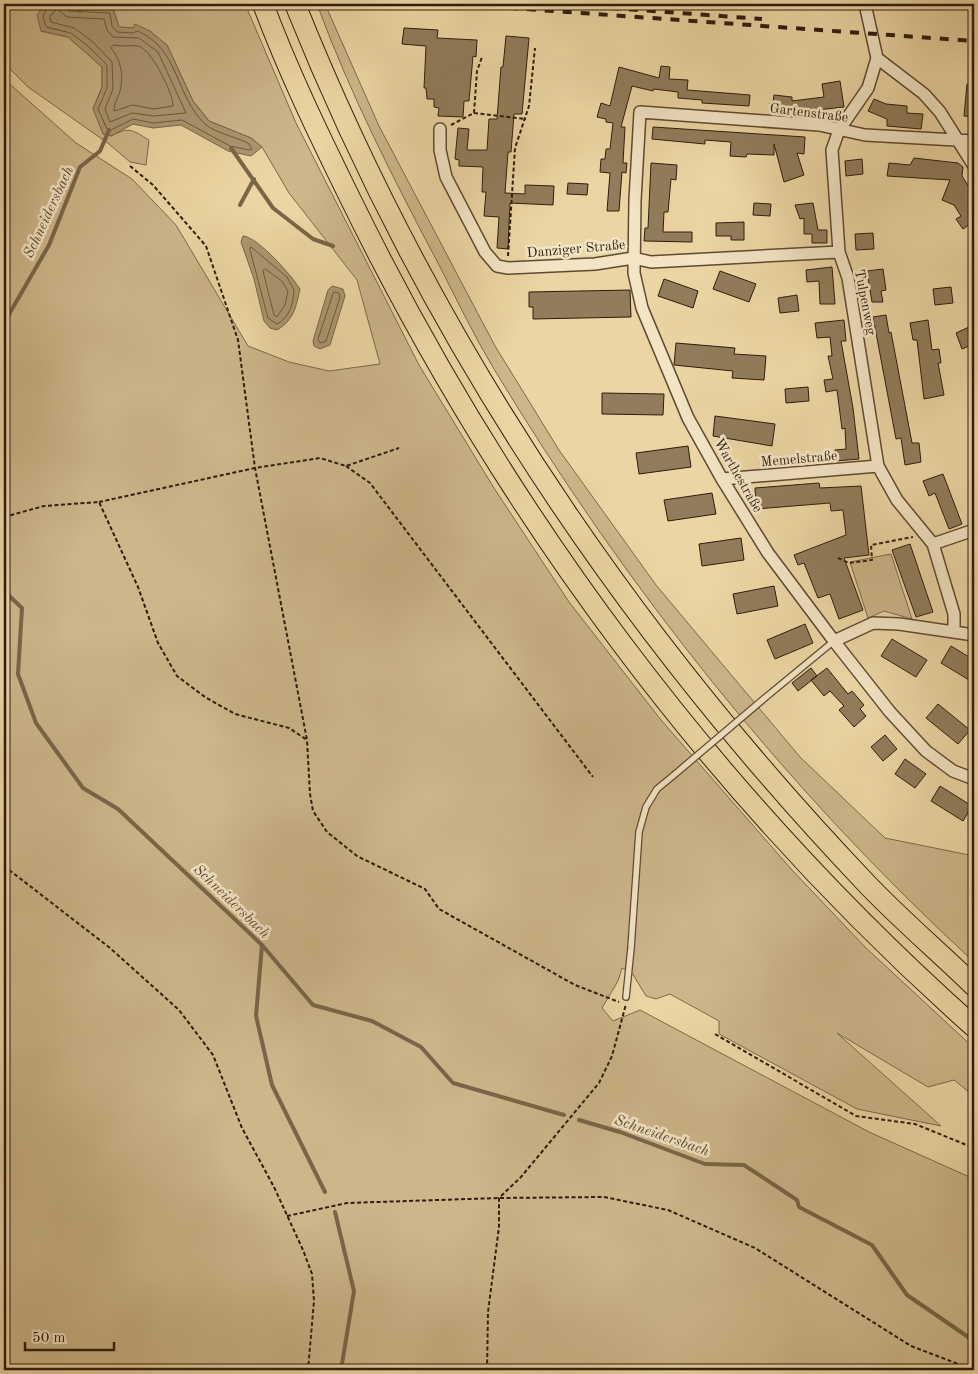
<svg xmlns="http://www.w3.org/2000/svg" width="978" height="1374" font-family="'Old Standard TT',serif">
  <rect width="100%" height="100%" fill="#ecd5a4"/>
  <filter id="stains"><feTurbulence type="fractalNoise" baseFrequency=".004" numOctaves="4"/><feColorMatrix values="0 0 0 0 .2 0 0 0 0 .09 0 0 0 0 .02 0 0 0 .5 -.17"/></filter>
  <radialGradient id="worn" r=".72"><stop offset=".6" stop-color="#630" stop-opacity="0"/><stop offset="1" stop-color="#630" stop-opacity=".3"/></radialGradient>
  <path fill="#ccb68a" stroke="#7d694b" d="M4,4h44h-3l-4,27 27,6 34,30v20l-9,22 18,27c19,-10 21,-6 38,4l-3,25 -16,-3 -21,-18 -81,-57 -24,-24z
    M60,4h185l51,119 123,242 75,123 75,114 92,118 131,150 73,77 109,101v48l-20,-16 -26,7 -91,-54 104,93 -84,-17 -138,-75v-13l-49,-27 -14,5 -10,-3 -14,-23 -10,-5 -4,13 -16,27 11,13 27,-11 229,122 105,47v191h-970v-1291l72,64 56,36 44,46 72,121 41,16 40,9 51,-7 -23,-84 -68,-87 -27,-46 -11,-9 -42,-17 -16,-20 -26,-56 -34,-17 -14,-1 -6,-19z
    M317,4h8l54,122 116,220 64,104 97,135 144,172 85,81 89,18v106c-188,-173 -348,-374 -480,-593 -20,-33 -37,-69 -55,-104 -45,-85 -89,-171 -122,-261z
    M891,554l21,65 -28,-8 -16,7 -18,-56z"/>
  <path fill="#ab9670" stroke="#796548" d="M45,4l68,4 6,19 14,1 2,-4 15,7 17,14 26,56 16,20 42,17 11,9 -11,9 -23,-5 -47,-26 -28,3 -20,-4 -22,12 -8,-2 -10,-25 9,-22v-20l-34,-30 -27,-6 -4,-16z
    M243,236c15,1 49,40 57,53 -4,18 -6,31 -23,41l-7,-2 -6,-7 -10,-42 -13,-37z
    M332,286l11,3 2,7 -15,49 -10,4 -6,-3 -1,-5 15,-51z"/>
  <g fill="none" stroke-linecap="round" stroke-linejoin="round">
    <path stroke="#6c593e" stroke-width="1" d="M49,4l-6,12 3,11 25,6 18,14 18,18v23l-9,21 9,20 4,1 22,-11 20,4 29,-3 48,26 19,4 3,-1 -4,-6c-12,-6 -33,-10 -43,-19 -30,-28 -25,-74 -67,-93l-6,2 -15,-1 -5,-6 -2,-13 -41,-2 -4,-3 -1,-4
      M57,9l10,8 37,2 3,11 6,7 26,1 19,14 28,61 -32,3 -22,-3 -22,9 -5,-13 8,-20 -1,-27 -19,-20 -19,-14 -23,-6 -1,-5z
      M114,45c8,2 16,0 24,1 13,2 36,49 35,60l-19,3 -21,-4 -19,6c0,-7 4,-13 6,-20 4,-16 1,-31 -9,-43z
      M251,247l36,30 7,13c-1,14 -4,27 -17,34l-9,-6 -18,-68z
      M265,269l17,12 6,10 -3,14 -8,12 -3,-2 -11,-44z
      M334,292l5,1 1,4 -14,44 -6,2 -2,-3z"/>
    <path stroke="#796548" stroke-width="4" d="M76,4l4,7
      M231,148l42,60 40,31 20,7
      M240,205l14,-26
      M4,323l45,-78 31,-78 20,-16 9,-21
      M4,591l18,17 -4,66 18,49 47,65 35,21 144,136 51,60 59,16 49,26 32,36 111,32
      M262,945l-6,71 16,69 53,107
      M579,1120l41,12 85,32 39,1 53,35 2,7 73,38 35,50 67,46
      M335,1212l19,79 -13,79"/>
  </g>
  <path fill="#917c5b" stroke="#2e1c0c" d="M404,28l34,2 -1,8 40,2 -1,17 -3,-1 -4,45h-5l-1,16 -25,-1 1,-8 -5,-1v-8h-7l-1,-11h-2l2,-42 -24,-2z
    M506,36l23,2 -7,76h-8l-3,38h-3l-3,41 20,1v-9l29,1 -1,19 -43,-2 -2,46 -11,-1 2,-31 -15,-1 2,-24h-4l1,-25 -24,-1v-6l-4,-1 3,-31 11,1 -2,21h20l2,-31h8l4,-52h2z
    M661,66l9,1 -1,12 19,1 -1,10 63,5 -1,11 -47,-3v-3l-24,-2v-6l-24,-3 -1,2 -21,-5 -11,41h4l-2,36h4l-1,10 -4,-1 -3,39h-12l3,-38 -10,-1 1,-13h4l1,-10h4l3,-26 -7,-1v-3l-9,-2 4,-14 9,3 9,-39 40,11z
    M840,81l4,26 -36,4 -38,-4v-4h3l1,-8 18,2v4l32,-4 -2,-13z
    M967,84h7v33l-10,-1z
    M874,99l12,5 21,2v7l16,1 -2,15 -34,-3v-7l-19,-8z
    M653,127l152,10 -1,17 -7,-1 7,22 -20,7 -10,-38v11l-27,-1 -1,3 -16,-1 1,-14 -26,-2v4l-53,-5z
    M914,158l44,5 5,4 -1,9 12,19v26l-11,8 -7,-10 5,-3 -7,-11 -12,-5 8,-20 -63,-4 2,-13 21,2z
    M862,159l1,15 -17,2 -1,-15z
    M651,163l26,2 -1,15 -5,-1 -3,33h-4l-1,20h29v10l-48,-1 1,-13h3z
    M568,183l20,1 -1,11 -20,-1z
    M754,203l17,1 -1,12 -17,-1z
    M813,203l5,27h9v13h-15v-9h-8v-16l-4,1 -5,-14z
    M744,222v18h-13v-4h-15v-13z
    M873,233l1,16 -18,1 -1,-16z
    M832,267l3,37h-15l-1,-23 -12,1 -1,-12z
    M883,269l3,21 -5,1 2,11h-11l-5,-31z
    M720,271l36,13 -7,18 -36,-13z
    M664,279l34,12 -5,17 -35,-12z
    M951,287l2,16 -18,2 -2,-16z
    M630,290l1,27 -98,2v-12h-4v-15z
    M797,295l2,16 -19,2 -2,-15z
    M886,315l3,18 2,-1 21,111h7l2,19 -16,3 -4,-27 -5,1 -23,-122z
    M844,320l2,21h-5l12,67 6,51 -23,2 -1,-11 11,-1 -1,-21 -3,1 -5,-39 -11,2 -2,-12 9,-1 -5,-23h4l-2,-19 -13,1 -2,-15z
    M928,320l4,30 7,-1 2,14h-3l6,32 -20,4 -7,-59h-4l-3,-17z
    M969,327l5,17 -12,5 -6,-16z
    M676,343l59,5 -1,6 32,2 -2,24 -32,-2 1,-7 -59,-6z
    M808,387l1,14 -23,2 -1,-14z
    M602,393l62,1 -1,21 -61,-1z
    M715,416l60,8 -3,22 -59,-10z
    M688,446l3,21 -52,7 -3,-21z
    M943,474l19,50 -13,5 -14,-36 -6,3 -6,-15z
    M819,483l1,5 41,-2 8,69 -25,3 19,52 -24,9 -9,-25 -12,4 -14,-35 -6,2 -4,-10 52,-20 -3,-25 -12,1 -1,-8 -74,6 -1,-21z
    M712,493l4,21 -48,7 -4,-21z
    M741,538l3,22 -42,6 -3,-22z
    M910,544l23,68 -17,5 -24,-67z
    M774,586l4,20 -41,8 -4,-20z
    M805,624l8,19 -38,16 -8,-19z
    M892,639l35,21 -11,17 -35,-21z
    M951,646l23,14v23l-33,-20z
    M811,668l6,8 -19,15 -6,-8z
    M827,668l21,26 4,-3 12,14 -4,4 6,7 -12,11 -15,-17 5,-4 -14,-15 -6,5 -13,-16z
    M938,704l32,26 -12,14 -32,-26z
    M885,735l12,14 -14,12 -12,-14z
    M905,759l21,15 -11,14 -20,-14z
    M940,786l32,20 -9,15 -32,-20z"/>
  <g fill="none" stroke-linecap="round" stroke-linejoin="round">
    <defs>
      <path id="service" d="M766,697l68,-56
        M626,997l5,-49 8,-116 7,-25 11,-18 17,-14"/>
      <path id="minor" d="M865,4l12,54 47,36 16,18 34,54
        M877,58l-9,30 -29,42 -7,20 7,102 9,26 30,188 19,34 36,44 21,70v18
        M440,129v21l6,27 39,75 12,14 11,2 87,-4 38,-6 18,4 188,-10
        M974,141l-109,-6 -46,-10 -179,-13 -5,88 -1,73 8,35 46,110 34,61 46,74 66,88 56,71 36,39 27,20 21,8
        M722,479l156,-13
        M933,544l41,-14
        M834,641l39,-18 26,1 75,11"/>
      <path id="motorway" d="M263,4c25,67 56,131 88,196 153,313 362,595 623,827
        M295,4c132,329 326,621 570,878 34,36 73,69 109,104"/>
    </defs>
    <use href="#service" stroke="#5e4a32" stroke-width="8"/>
    <use href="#minor" stroke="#5e4a32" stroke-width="14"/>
    <use href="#motorway" stroke="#2e1c0c" stroke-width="22"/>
    <path stroke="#2e1c0c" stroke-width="2" stroke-dasharray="4 2.5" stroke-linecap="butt" d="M474,113l52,6
      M451,125l23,-12 3,-42 5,-14
      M130,166l23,19 53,61 32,94 17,128 52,272 3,54 3,17 14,21 30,24 68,33 14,20 136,76 44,17
      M508,256l7,-108 14,-42 6,-58
      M346,466l24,17 223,294
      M99,502l156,-34 65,-10 26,8 53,-18
      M4,517l40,-11 55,-4 39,85 20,56 19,33 28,21 30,17 54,14 18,12
      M838,558l11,5 23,-3 -1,-15 42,-8
      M4,866l106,82 69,62 34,45 29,73 32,59 29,63 9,24 2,27 -6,69
      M715,1034l141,82 59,8 59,24
      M287,1216l60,-13 152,-5 105,-1 64,13 87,38 156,98 63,24
      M487,1370l1,-58 11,-85v-29l22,-21 78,-94 13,-27 14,-52"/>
    <use href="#service" stroke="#f3e4c4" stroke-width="5.5"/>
    <use href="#minor" stroke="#f3e4c4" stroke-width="11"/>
    <use href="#motorway" stroke="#ecd5a4" stroke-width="20"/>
    <path stroke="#2e1c0c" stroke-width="4" stroke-dasharray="9 9" stroke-linecap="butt" d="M455,4l519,37
      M557,4l205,15"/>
    <defs>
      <path id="service-bridge" d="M674,775l92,-78"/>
    </defs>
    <use href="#service-bridge" stroke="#5e4a32" stroke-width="8" stroke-linecap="butt"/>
    <use href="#service-bridge" stroke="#f3e4c4" stroke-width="5.5"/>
  </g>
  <g text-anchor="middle" stroke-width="5" stroke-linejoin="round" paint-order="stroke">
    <g font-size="14" fill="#2e1c0c" stroke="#f3e4c4">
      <text transform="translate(809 112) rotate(7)" y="5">Gartenstraße</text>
      <text transform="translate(576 248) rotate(-5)" y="5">Danziger Straße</text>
      <text transform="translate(866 302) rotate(79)" y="5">Tulpenweg</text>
      <text transform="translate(799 458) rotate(-5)" y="5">Memelstraße</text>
      <text transform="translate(739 475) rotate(60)" y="5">Warthestraße</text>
    </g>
    <g font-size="15" font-style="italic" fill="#5a472f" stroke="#f3e4c4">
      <text transform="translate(48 212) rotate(-65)" y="5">Schneidersbach</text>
      <text transform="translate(232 901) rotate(44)" y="5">Schneidersbach</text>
      <text transform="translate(662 1135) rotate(19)" y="5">Schneidersbach</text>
    </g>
  </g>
  <rect width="978" height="1374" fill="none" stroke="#ecd5a4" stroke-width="20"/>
  <rect x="5" y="5" width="968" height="1364" fill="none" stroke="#2e1c0c" stroke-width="2.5"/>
  <rect x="10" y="10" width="958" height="1354" fill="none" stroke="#2e1c0c"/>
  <path d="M25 1342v8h89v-8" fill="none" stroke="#2e1c0c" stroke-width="2.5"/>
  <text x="32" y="1342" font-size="15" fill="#2e1c0c" stroke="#f3e4c4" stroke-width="4" paint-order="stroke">50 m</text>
  <rect width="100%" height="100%" filter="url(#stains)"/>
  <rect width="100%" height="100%" fill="url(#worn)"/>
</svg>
